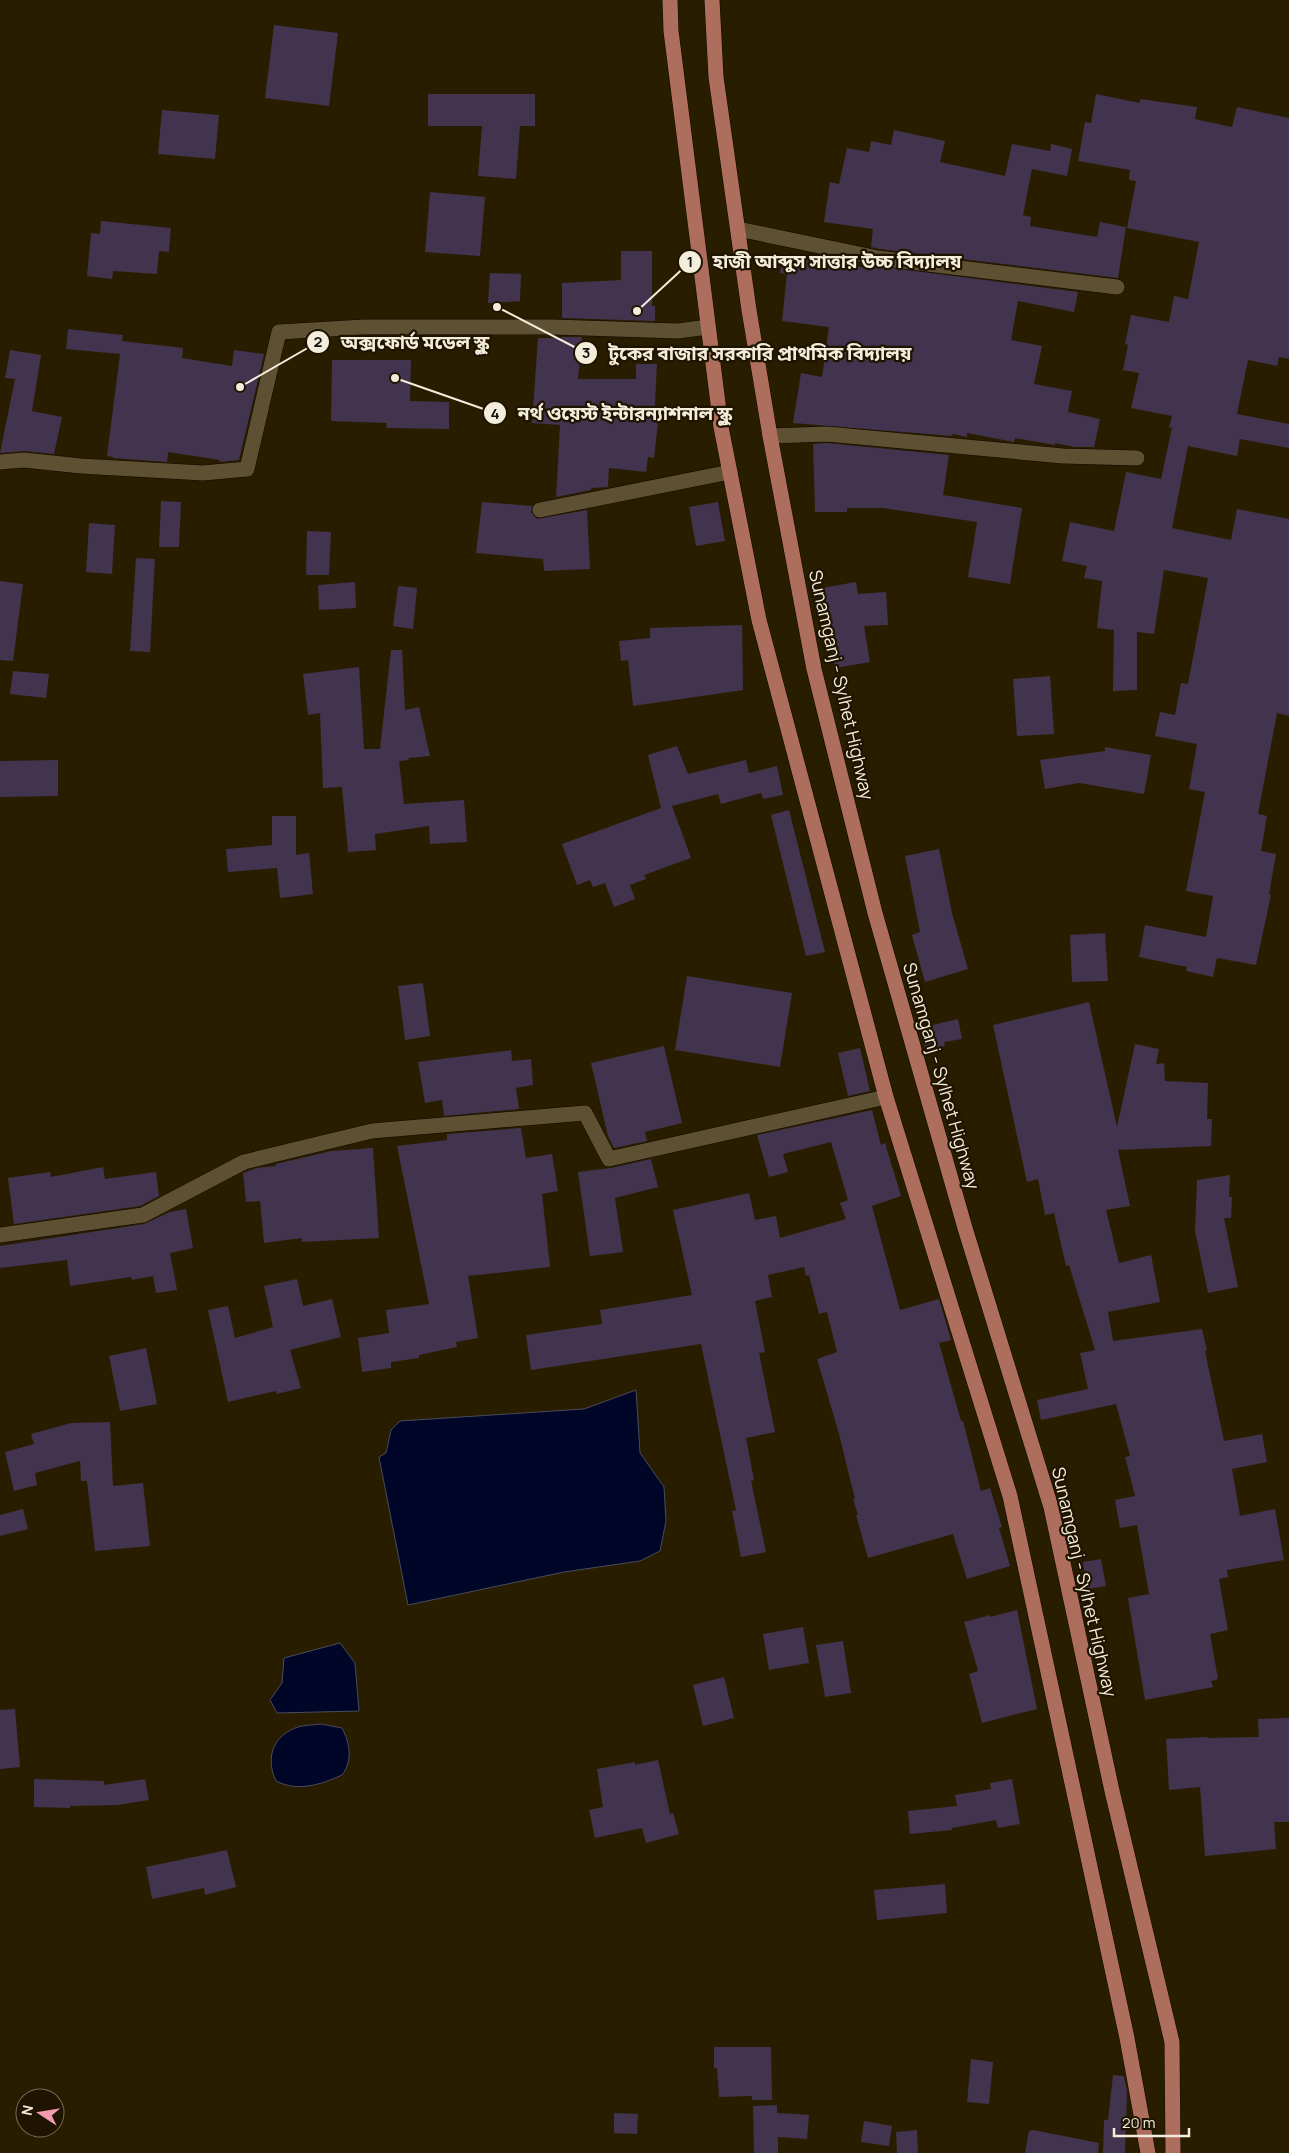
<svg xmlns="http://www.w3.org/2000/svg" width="1289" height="2153" font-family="Manrope,'Noto Sans Bengali',sans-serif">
  <rect width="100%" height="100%" fill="#291d00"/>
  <path fill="#000627" stroke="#4a4b5d" d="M636,1390l4,63 24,34 2,34 -6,30 -20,10 -76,11 -156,33 -29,-148 7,-4 5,-23 9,-9 184,-12z
    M340,1643l15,20 4,48 -82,2 -7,-13 12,-17 2,-25z
    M321,1724l21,4c8,15 11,33 0,47 -22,10 -44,17 -66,6 -11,-23 -3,-46 22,-54 7,-2 16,-2 23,-3z"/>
  <path fill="#42344e" d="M274,25l64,8 -9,73 -64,-8z
    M428,94h107v32h-15l-4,53 -38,-3 4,-50h-54z
    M1096,94l44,9v-4l57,8 -2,12 37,8 5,-20 52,11v241l-10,-2 -2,9 -29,-6 -11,54 52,10v24l-49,-9 -3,17 -49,-10 -16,82 59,12 6,-31 52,10v197l-12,-3 -19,101 9,2 -6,35 15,3 -7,40 2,1 -15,70 -39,-7 -4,19 -27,-6 1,-4 -48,-10 6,-32 61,12 7,-41 -27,-5 19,-99 -16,-3 8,-45 -42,-8 5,-24 15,3 6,-32 7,1 20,-106 -44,-8 -10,64 -17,-2v58l-24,1 1,-61 -17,-2 5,-47 -18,-3 3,-12 -25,-5 8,-39 44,9 12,-59 35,7 11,-51 -3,-1 3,-11 -41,-8 8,-35 -16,-3 5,-25 -3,-1 6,-29 38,7 5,-26 14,3 11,-57 -72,-14 9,-47 -7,-1 1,-10 -52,-9 7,-39 6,1z
    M162,110l57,5 -4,44 -57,-5z
    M894,130l51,11 -5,21 65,14 7,-32 38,7 1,-7 21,5 -5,27 -35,-7 -9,46 8,2 -1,9 67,11 3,-15 26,5 -8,51 -238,-29 -9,-2 2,-18 -49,-7 6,-40 9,2 8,-36 22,4 2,-11 20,4z
    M430,192l55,5 -5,59 -55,-4z
    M101,221l70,7 -2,24 -10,-1 -2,23 -44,-3 -1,8 -25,-3 4,-43 9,1z
    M621,251h31v55h3v15l-93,-3v-35l59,-3z
    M783,253l84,15 1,-3 210,27 -4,20 -56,-11 -7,39 31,6 -8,38 38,7 -4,21 32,7 -6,28h-19l-20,-4v2l-40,-7 -1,4 -47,-9v4l-14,-3 -1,2 -159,-13 8,-50 21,4 7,-50 -47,-6 5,-47 -7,-1z
    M490,273l31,1 -1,27 -32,2z
    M68,329l55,6 -1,6 61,7 -1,10 50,8 2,-16 30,4 -25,106 -20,2 1,-2 -52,-8 -1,10 -54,-4v-1l-6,-1 13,-102 -54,-5z
    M562,337h20l-4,42h58v-15h21l-3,58 4,1 -4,35 -6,-1 -2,15 -37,-4 -1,19 -17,1v2l-35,7 4,-72 -28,-2 6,-85h24z
    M10,350l31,5 -9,56 30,6 -8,37 -29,-3 -25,2 15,-74 -10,-1z
    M332,360h79l-1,41 39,1v27l-63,-1 1,-5 -56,-2z
    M827,443l122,12 -6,40 79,13 -12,76 -42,-7 9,-55 -94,-14h-36v4h-32l-2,-68z
    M161,501l20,1 -2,45h-20z
    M482,502l50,4 -1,6 6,7 50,-9 3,59 -46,2 -1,-12 -67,-6z
    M718,502l7,39 -29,5 -7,-39z
    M89,523l26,2 -3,49 -26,-2z
    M307,531l24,1 -2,43h-23z
    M136,558l19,1 -5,93 -20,-1z
    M0,581l23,3 -10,77 -13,-1z
    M355,582l1,26 -37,2 -1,-25z
    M856,582l2,12 28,-2 2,33 -24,1 6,36 -35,6 -13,-80z
    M398,586l19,2 -4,41 -20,-3z
    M742,625l1,65 -110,16 -5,-46 -7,1 -2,-20 31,-3v-10z
    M391,650h11l3,60 14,-3 11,49 -22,2 1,2 -10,1 5,43 60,-4 3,42 -37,2 -1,-18 -54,8 1,16 -28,2 -6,-65 -19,1 -3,-75 -12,2 -5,-41 56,-7 5,82h16z
    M13,671l36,3 -3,24 -36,-4z
    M1050,676l4,58 -37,2 -4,-57z
    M677,746l11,28 58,-14 3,13 28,-7 6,29 -20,4 -2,-6 -40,11 -3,-10 -46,12 19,52 -47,17 2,4 -16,6 5,14 -21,8 -9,-24 -12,4 -3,-7 -13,5 -15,-41 99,-36 -13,-53z
    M1105,747l46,8 -7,39 -65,-11 -34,6 -5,-29 65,-9z
    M58,760v36l-58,1v-36z
    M789,810l36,142 -19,4 -35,-141z
    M272,816h24v39l13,-2 4,41 -33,4 -3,-30 -49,4 -2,-23 46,-4z
    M939,849l13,64 16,56 -43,13 -13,-47 8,-3 -15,-76z
    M1105,933l3,48 -36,1 -2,-47z
    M687,976l105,17 -12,74 -105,-17z
    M423,983l7,53 -25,4 -7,-54z
    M1089,1002l28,125 18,-83 24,5 -3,15 8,-1 1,18 43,2 -1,36h5l-1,27 -93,4 12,56 -24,4 13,53 32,-8 9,47 -52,10 5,29 89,-12 5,21 -2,1 19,90 38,-7 5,28 -35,7 8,47 35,-7 9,51 -57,10 1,7 -9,2 9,51 -18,4 8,45 -7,2 2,6 -68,13 -17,-102 21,-4 -12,-69 -17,3 -5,-28 20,-4 -10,-39 5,-1 -14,-52 -75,16 -4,-20 51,-11 -8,-36 15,-3 -26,-85 -3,1 -12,-53 -9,2 -7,-36 -11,3 -34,-157z
    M958,1019l4,20 -18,3 1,4 -20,4 -5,-22z
    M664,1046l18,77 -37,9 2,9 -33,7 -6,-12 -17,-73z
    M860,1048l10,43 -22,5 -10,-43z
    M511,1050l1,11 19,-2 2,26 -17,3 3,21 -75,7 -2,-16 -17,3 -7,-41z
    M872,1110l9,35 4,-2 16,53 -29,10 28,104 39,-11 12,41 -12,3 22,78h2l18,70 9,-3 12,39 -3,1 11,38 -43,13 -14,-45 -85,24 -12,-43h2l-5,-16h2l-16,-65 -22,-75 20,-7 -10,-40 -8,2 -10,-39 -3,1 -2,-9 -36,8 4,22 -17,4 10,51 -6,1 16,79 -29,6 8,42 -3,1 15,71 -25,5 -9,-46 4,-1 -35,-166 -170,26 -5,-35 76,-11 -2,-14 92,-15 -19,-85 76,-17 6,27 21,-4 4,22 66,-19 -6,-16 8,-3 -17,-58 -48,12 5,18 -19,5 -12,-42z
    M521,1128l5,30 26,-4 6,37 -16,3 8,73 -82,9 10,62 -22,4 1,5 -38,8v3l-28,4v6l-29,4 -4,-34 31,-5 -3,-23 43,-6 -32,-158 50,-6v-6z
    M373,1148l6,90 -77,4v-4l-38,5 -4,-42 -14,1 -3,-29 14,-5 19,-2v-2l55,-13z
    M651,1159l7,28 -43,11 8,54 -33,4 -12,-84 33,-4z
    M103,1167l2,12 51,-7 3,24 -19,10 -126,18 -6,-46 42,-6 1,5z
    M1230,1175l-1,22h3l-1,21h-7l14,69 -30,6 -13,-62 2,-51z
    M186,1209l7,39 -23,5 7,37 -21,3 -3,-17 -21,4 -1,-3 -61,9 -3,-26 -67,8v-22l144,-22 26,-12z
    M297,1279l6,27 29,-7 9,38 -51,13 11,38 -24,6 -1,-3 -48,11 -20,-92 20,-4 7,32 38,-11 -9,-41z
    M146,1348l11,56 -37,7 -11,-55z
    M110,1422l3,64 30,-3 7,63 -55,5 -8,-70h-6l-1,-20 -45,12 2,12 -23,6 -9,-39 29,-8 -3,-10 40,-11z
    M23,1509l5,20 -28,7v-21z
    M1101,1559l5,27 -19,3 -4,-27z
    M1017,1610l20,99 -55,14 -13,-49 9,-3 -14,-49 26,-7v2z
    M803,1627l6,36 -40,7 -6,-36z
    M843,1641l8,52 -26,4 -9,-52z
    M724,1677l10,41 -31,8 -10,-41z
    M15,1709l5,58 -20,2v-59z
    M1289,1718v104h-15l2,27 -71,7 -5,-69 -31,3 -3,-51 42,-2v1l51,-1 -1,-18z
    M658,1760l12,54 3,-1 6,21 -33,9 -4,-15 -47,10 -6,-28 14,-3 -6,-38 38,-7v3z
    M34,1779l70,2v4l41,-6 4,21 -31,5 -48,1v2l-36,-1z
    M1012,1779l8,45 -22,4 -2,-8 -44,8v2l-42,4 -2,-23 49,-5 -2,-11 36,-6 -1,-6z
    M227,1850l9,37 -31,8 -1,-7 -52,11 -6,-32z
    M945,1884l2,29 -70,7 -3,-30z
    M714,2047h57l1,53h-20v-4l-33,1 -2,-29h-3z
    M971,2059l22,3 -4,42 -22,-2z
    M1113,2075l11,1 3,15 -2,62h-22l1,-33h4z
    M777,2105v8l32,2 -2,24 -29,-2v16h-24l-1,-47z
    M614,2113l24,1 -1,20 -23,-1z
    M864,2121l28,5 -3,20 -28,-4z
    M917,2130l1,23h-21l-1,-21z
    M1033,2130l66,13 -1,10h-73l4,-22z"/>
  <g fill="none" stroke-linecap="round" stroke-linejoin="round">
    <defs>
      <path id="minor" d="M738,229l140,29 239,29
        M770,436l57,-2 236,22 74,2
        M0,462l24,-2 57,6 122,7 44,-4 32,-137 85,-5h189l125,4 30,-4
        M540,510l190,-38
        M0,1235l143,-20 101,-53 128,-31 213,-18 24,46 277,-62"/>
      <path id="primary" d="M670,0l1,31 50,396 38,193 127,477 124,399 117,542 21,115
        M712,0l4,77 33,233 21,126 44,233 61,244 90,315 86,279 61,284 60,251 1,111"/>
    </defs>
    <use href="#minor" stroke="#110700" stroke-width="16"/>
    <use href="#primary" stroke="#110700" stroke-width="16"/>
    <use href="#minor" stroke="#5e5133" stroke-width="15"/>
    <use href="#primary" stroke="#ad6e5d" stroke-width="15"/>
  </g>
  <g text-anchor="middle" stroke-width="4.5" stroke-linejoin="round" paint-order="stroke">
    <g font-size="18" fill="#f5eddc" stroke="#1f1400">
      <text transform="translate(841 685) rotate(77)" y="6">Sunamganj - Sylhet Highway</text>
      <text transform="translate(941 1076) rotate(74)" y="6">Sunamganj - Sylhet Highway</text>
      <text transform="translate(1084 1582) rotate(77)" y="6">Sunamganj - Sylhet Highway</text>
    </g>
  </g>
  <path fill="none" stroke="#f5eddc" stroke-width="2" d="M637 311L690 262M240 387L318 342M497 307L586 353M395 378L495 413"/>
  <g fill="#f5eddc" stroke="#1f1400" stroke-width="2">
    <circle cx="637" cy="311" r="5"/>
    <circle cx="240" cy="387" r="5"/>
    <circle cx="497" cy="307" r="5"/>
    <circle cx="395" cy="378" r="5"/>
    <circle cx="690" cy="262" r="12"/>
    <circle cx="318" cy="342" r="12"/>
    <circle cx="586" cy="353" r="12"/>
    <circle cx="495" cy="413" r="12"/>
  </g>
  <g font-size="15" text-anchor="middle" font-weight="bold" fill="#111">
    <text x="690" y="267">1</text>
    <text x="318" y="347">2</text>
    <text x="586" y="358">3</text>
    <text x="495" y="419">4</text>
  </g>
  <g font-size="19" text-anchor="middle" font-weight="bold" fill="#f5eddc" stroke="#1f1400" stroke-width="4.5" stroke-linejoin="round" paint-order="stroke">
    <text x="837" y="268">হাজী আব্দুস সাত্তার উচ্চ বিদ্যালয়</text>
    <text x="415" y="349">অক্সফোর্ড মডেল স্কুল</text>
    <text x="760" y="360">টুকের বাজার সরকারি প্রাথমিক বিদ্যালয়</text>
    <text x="625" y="420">নর্থ ওয়েস্ট ইন্টারন্যাশনাল স্কুল</text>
  </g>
  <g transform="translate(40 2113) rotate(282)"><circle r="24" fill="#1f1400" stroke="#756b58"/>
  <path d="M0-4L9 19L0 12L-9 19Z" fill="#f29ab0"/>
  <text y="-8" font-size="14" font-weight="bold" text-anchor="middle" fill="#f5eddc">N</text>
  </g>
  <path d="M1114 2128v8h75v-8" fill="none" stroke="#f5eddc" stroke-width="2.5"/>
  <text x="1122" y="2128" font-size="15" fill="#f5eddc" stroke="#1f1400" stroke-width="4" paint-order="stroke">20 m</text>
</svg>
